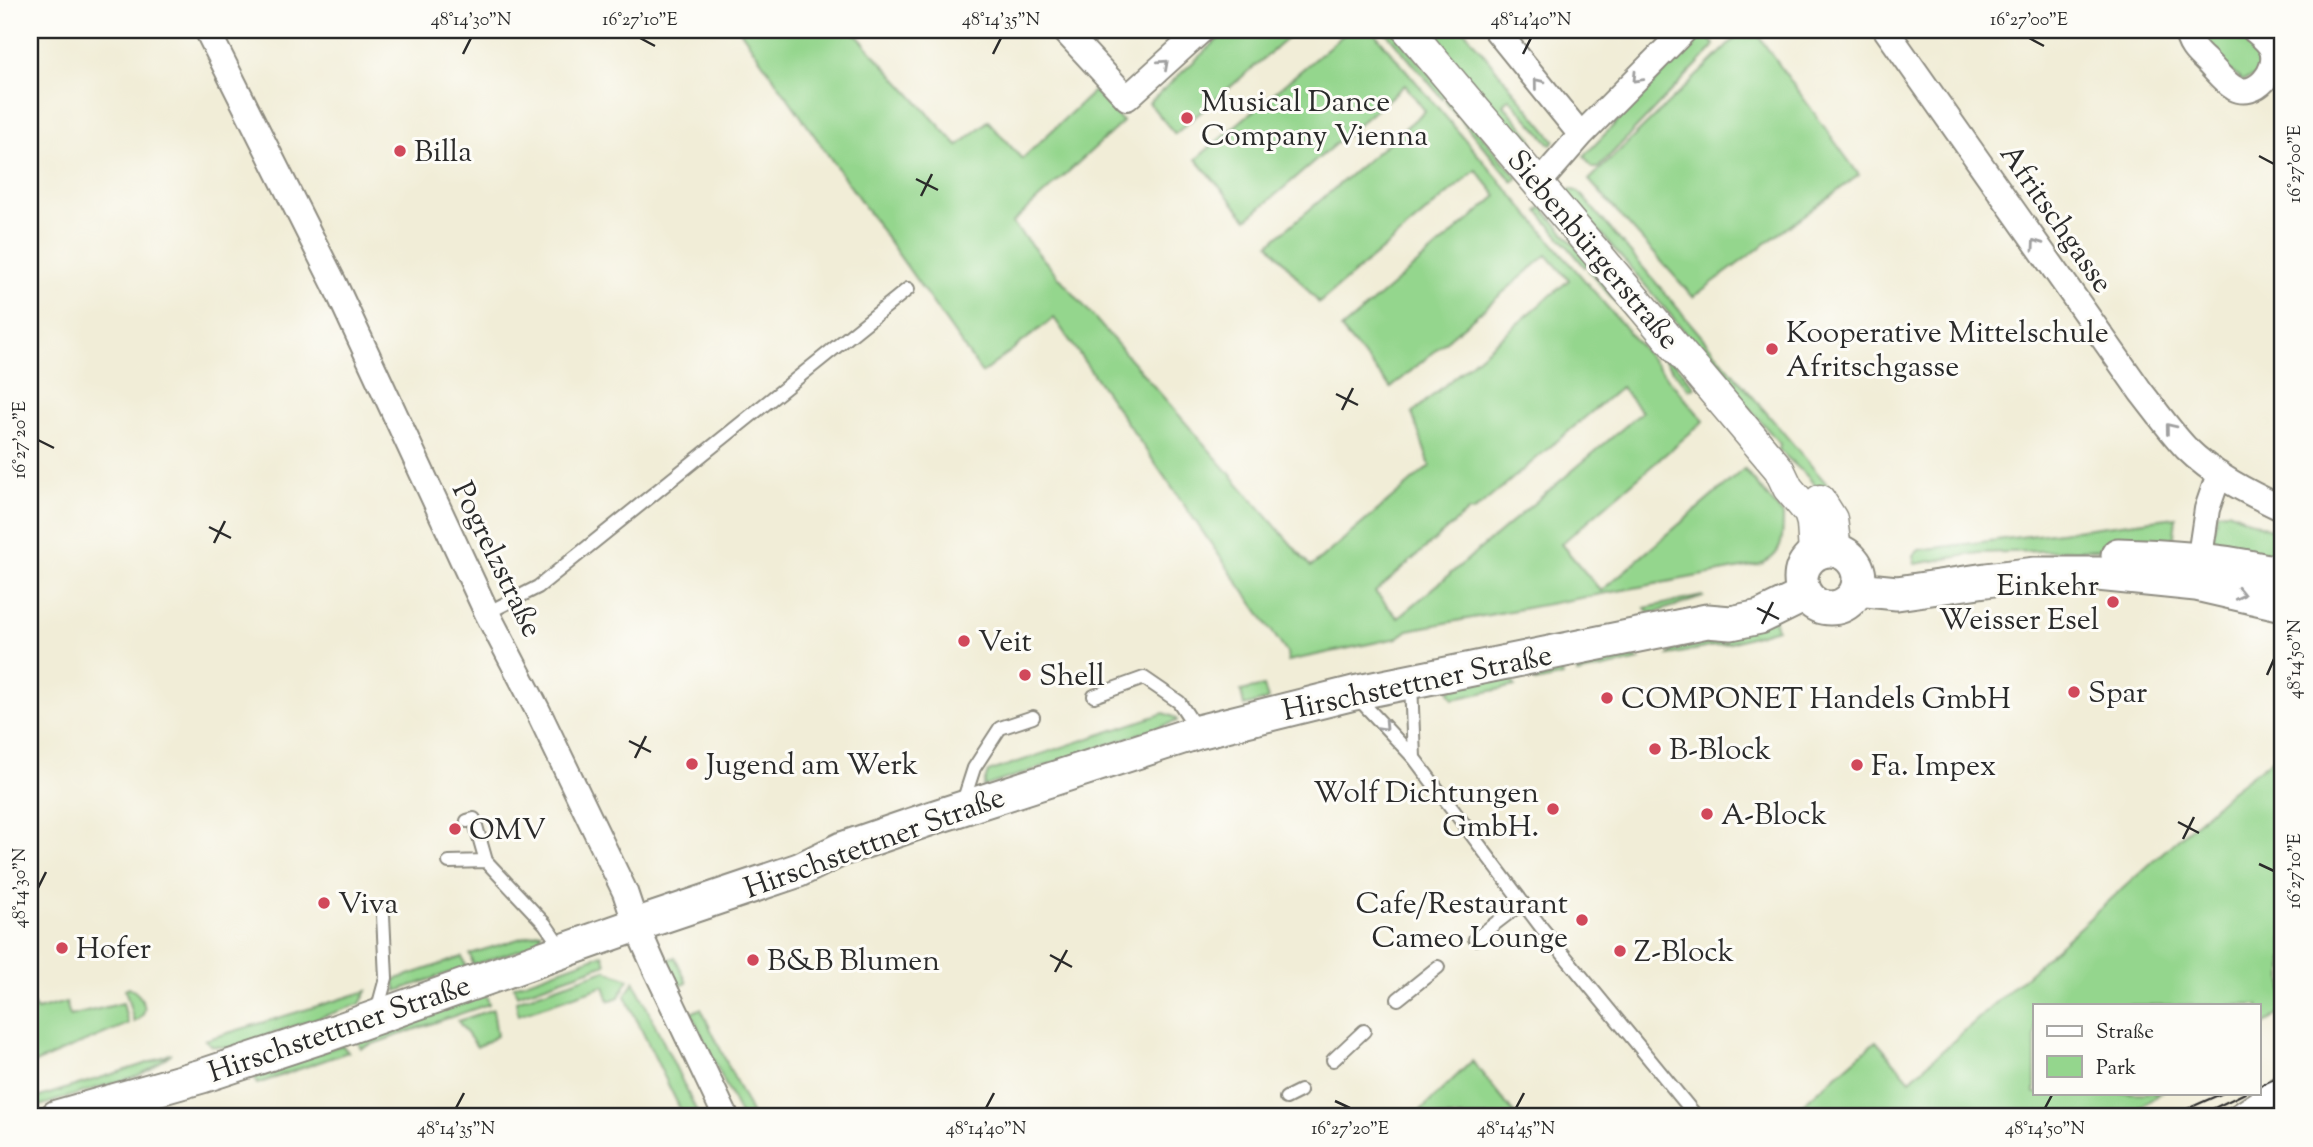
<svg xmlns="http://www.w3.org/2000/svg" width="2313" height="1147" font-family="'Sorts Mill Goudy',serif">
  <rect width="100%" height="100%" fill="#fdfcf7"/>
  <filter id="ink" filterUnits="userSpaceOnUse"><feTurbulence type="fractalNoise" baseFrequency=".0143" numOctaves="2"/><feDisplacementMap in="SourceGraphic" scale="14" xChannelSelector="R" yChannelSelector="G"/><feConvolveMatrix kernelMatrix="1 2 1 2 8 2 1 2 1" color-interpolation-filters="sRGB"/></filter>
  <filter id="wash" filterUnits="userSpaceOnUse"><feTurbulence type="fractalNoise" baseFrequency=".00686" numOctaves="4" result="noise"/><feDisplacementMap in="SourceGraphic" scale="28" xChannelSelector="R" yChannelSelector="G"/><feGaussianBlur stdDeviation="1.57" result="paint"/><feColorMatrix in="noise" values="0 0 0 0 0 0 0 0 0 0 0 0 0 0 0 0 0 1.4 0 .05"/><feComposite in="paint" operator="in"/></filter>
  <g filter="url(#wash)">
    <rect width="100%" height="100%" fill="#f1edd7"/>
    <path fill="#94d68d" stroke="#60805c" stroke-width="2" fill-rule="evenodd" d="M740,30h112l106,116 30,-25 34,38 72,-68 29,31 -111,101 299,344 119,-101 -18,-53 157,-133 -22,-25 -156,133 -50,-59 156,-133 -21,-26 -157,133 -50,-59 156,-133 -20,-26 -158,134 -51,-60 153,-129h23l332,391 -143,123 40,47 143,-122 39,46c0,24 1,41 -25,50l-350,65 -11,8 -109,23 -1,-8 -233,-335 -72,55zM1621,387l21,25 -244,206 -23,-26 93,-81 5,1z
      M1228,30h69l-122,104 -26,-31z
      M1384,30h8l54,64 -4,4z
      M1428,30h36l91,111 -4,4 -42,-47 -6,6 27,31 3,9 -3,6z
      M1744,30h10l105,145 -166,122 -104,-117z
      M2195,30h48l20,19 -4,26 -17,6 -45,-40z
      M1702,33l12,11 -1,4 -115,120h-6l-8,-12z
      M1449,97l69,81 -5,4 -68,-81z
      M1571,189l8,3 253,298 -5,9 -21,-24 -27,-25 1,-6 -214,-252z
      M1542,207l48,56 -5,4 -47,-56z
      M1593,266l102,121 -6,2 -101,-119z
      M2228,511l55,24v35l-72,-23 6,-35z
      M2176,517l-2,19 -5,6 -7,1v-3l-18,-1v3h-40l-1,7 -124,4 -64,11 -2,-8 6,-6z
      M1702,596l1,1 -50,16h-4l-4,-5z
      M1774,618l3,11 -47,14 -61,12 10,-14z
      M1628,654l12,6 -63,14v-6l7,-7z
      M1552,667l9,3 2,6 -28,6v-10z
      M1504,676l7,2 4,8 -62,13 -4,-7 1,-3z
      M1264,686l4,14 -24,6 -3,-15z
      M1164,713l12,5 1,3 -194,66 5,-15z
      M2283,751v258l-24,21v-25h-224v88h126l-28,19 -1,5h-344l88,-76 34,39 321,-289z
      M541,932l-1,11 -67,22 -3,-11z
      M603,954l3,10 -89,31 -3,-9z
      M462,957l4,10 -69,24 -3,-11z
      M675,957l12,26 -11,5 -13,-26z
      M605,970l24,9 -10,18 -10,4 -5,-15 -86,29 -2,-14z
      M634,981l64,133v3h-14l-59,-121z
      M129,987c14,9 24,26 5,35l-9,-33z
      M367,991l-7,13 -131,44 -17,-2 -7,-6z
      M486,995l3,9 -128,44 -5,-10z
      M30,1001l7,9 29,-8 4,14 53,-13 5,21 -98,41z
      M493,1009l4,27 -20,11 -19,-26z
      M700,1009h1l52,108h-12l-50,-104z
      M342,1045l6,7 -91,32 -4,-10z
      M172,1053l-21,16 -12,6 -109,34v-9l121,-38z
      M1472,1061l45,56h-103z"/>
  </g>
  <g filter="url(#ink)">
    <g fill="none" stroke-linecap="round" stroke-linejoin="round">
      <defs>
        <path id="service" d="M487,613l51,-26 370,-298
          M1411,682l3,76
          M1094,696l50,-18 35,24 19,29
          M1356,696l58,62 127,169 156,190
          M963,802l11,-34 26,-40 33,-11
          M467,821l7,-2 12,42
          M449,862l37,-1 59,63 18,26
          M1475,939l47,-36
          M1398,999l40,-32
          M377,1011l9,-33 -3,-63
          M1333,1060l31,-29
          M1286,1098l14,-7"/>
        <path id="minor" d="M207,30l127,253 153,330 50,96 88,183 11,33 20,45 70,147
          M1064,30l63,68 75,-68
          M1496,30l85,105
          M1886,30l255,362c15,19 29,39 45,56 27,27 63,45 97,61
          M2187,30c1,14 9,22 19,31 9,9 18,21 28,27 21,11 45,-17 38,-38 -3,-8 -11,-14 -18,-20
          M1539,183l42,-48 104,-105
          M2197,576l10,-67 12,-35
          M2238,1117l45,-30"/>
        <path id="tertiary" d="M1408,30l371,439 9,19 21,25 3,10 2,31
          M1820,500l12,19 4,31"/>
        <path id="secondary" d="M1801 579a29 29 0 1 1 58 0a29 29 0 1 1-58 0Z
          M2118,555c56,2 111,5 165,20
          M1857,589l40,4 89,-13 50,-6h62l98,10 87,20
          M57,1117l145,-41 124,-41 310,-110 163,-55 43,-21 90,-31 266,-86 156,-39 353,-72 24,2 29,-6 45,-22"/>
      </defs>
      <use href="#service" stroke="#8e8c81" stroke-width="16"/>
      <use href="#minor" stroke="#8e8c81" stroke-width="28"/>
      <use href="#tertiary" stroke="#8e8c81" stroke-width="33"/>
      <use href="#secondary" stroke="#8e8c81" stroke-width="37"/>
      <use href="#service" stroke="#fff" stroke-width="12"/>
      <use href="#minor" stroke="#fff" stroke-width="24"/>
      <use href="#tertiary" stroke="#fff" stroke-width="30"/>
      <use href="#secondary" stroke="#fff" stroke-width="33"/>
      <path stroke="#2b2b2b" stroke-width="2" d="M2259,1086l24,-11
        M2169,1117l54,-24
        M2196,1117l49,-24"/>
    </g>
    <defs><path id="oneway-chevron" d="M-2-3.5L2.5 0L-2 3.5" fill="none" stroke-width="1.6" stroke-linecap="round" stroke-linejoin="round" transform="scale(1.75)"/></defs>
    <g stroke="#a0a0a0">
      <use href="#oneway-chevron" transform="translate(1164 64) rotate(-42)"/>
      <use href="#oneway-chevron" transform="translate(1637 78) rotate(134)"/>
      <use href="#oneway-chevron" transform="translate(1538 83) rotate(-129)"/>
      <use href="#oneway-chevron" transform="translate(2036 244) rotate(-125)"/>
      <use href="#oneway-chevron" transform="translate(2170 428) rotate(-129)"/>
      <use href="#oneway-chevron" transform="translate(2240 594) rotate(13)"/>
      <use href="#oneway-chevron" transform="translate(1384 726) rotate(47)"/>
    </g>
  </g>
  <path fill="none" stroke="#2b2b2b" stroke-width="2.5" d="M640,38l15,8M2029,38l15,8M463,54l8,-16M993,54l8,-16M1523,54l8,-16M2259,156l15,8M916,179l22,11M921,196l11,-22M1336,394l22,11M1342,410l11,-22M38,440l16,8M209,527l22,11M214,543l11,-22M1757,608l22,11M1762,624l11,-22M2267,675l7,-16M629,741l22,11M635,758l11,-22M2178,822l21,11M2183,839l11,-22M2259,864l15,7M38,888l8,-16M1050,955l22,12M1055,972l12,-22M1335,1101l15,7M456,1108l8,-15M986,1108l8,-15M1516,1108l8,-15M2045,1108l8,-15"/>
  <g fill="#d1495b" stroke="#fdfcf7" stroke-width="2.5">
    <circle cx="1187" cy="118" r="7"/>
    <circle cx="400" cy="151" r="7"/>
    <circle cx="1772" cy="349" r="7"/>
    <circle cx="2113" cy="602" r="7"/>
    <circle cx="964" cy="641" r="7"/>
    <circle cx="1025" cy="675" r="7"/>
    <circle cx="2074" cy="692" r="7"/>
    <circle cx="1607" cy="698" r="7"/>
    <circle cx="1655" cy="749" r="7"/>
    <circle cx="692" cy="764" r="7"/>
    <circle cx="1857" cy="765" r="7"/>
    <circle cx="1553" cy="809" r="7"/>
    <circle cx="1707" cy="814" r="7"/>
    <circle cx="455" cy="829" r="7"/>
    <circle cx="324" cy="903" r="7"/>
    <circle cx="1582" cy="920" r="7"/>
    <circle cx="62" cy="948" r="7"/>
    <circle cx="1620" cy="951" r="7"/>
    <circle cx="753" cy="960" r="7"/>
  </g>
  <g text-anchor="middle" stroke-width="6" stroke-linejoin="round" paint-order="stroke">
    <g font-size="30" fill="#2b2b2b" stroke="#fdfcf7" text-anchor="start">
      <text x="1201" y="111">Musical Dance<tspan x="1201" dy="34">Company Vienna</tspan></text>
      <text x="414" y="161">Billa</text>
      <text x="1786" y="342">Kooperative Mittelschule<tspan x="1786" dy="34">Afritschgasse</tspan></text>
      <text x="2099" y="595" text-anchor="end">Einkehr<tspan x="2099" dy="34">Weisser Esel</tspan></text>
      <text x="978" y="651">Veit</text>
      <text x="1039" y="685">Shell</text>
      <text x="2088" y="702">Spar</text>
      <text x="1621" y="708">COMPONET Handels GmbH</text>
      <text x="1669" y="759">B-Block</text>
      <text x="706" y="774">Jugend am Werk</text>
      <text x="1871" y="775">Fa. Impex</text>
      <text x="1539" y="802" text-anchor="end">Wolf Dichtungen<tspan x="1539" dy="34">GmbH.</tspan></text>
      <text x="1721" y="824">A-Block</text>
      <text x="469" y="839">OMV</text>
      <text x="338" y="913">Viva</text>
      <text x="1568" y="913" text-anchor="end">Cafe/Restaurant<tspan x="1568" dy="34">Cameo Lounge</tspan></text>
      <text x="76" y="958">Hofer</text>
      <text x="1634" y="961">Z-Block</text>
      <text x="767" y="970">B&amp;B Blumen</text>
    </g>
    <g font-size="30" fill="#2b2b2b" stroke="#fdfcf7">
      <text transform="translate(2057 218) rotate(55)" y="10">Afritschgasse</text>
      <text transform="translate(1594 249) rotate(50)" y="10">Siebenbürgerstraße</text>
      <text transform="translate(498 559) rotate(64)" y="10">Pogrelzstraße</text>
      <text transform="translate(1417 682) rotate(-12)" y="10">Hirschstettner Straße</text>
      <text transform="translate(874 842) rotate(-20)" y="10">Hirschstettner Straße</text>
      <text transform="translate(339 1028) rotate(-19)" y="10">Hirschstettner Straße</text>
    </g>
  </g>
  <rect width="2313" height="1147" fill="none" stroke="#fdfcf7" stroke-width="77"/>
  <rect x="2033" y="1004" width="228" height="91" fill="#fdfcf7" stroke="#a9a8a5" stroke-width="2"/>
  <rect x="2047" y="1026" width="35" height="10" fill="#ffffff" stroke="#a9a8a5" stroke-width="2"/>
  <text x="2096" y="1038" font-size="21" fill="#2b2b2b">Straße</text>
  <rect x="2047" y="1056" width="35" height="21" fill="#94d68d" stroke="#a9a8a5" stroke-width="2"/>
  <text x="2096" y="1074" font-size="21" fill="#2b2b2b">Park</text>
  <rect x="38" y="38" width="2236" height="1070" fill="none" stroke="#2b2b2b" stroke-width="2.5"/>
  <g font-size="18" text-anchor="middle" fill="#2b2b2b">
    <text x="471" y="25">48°14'30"N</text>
    <text x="640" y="25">16°27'10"E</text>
    <text x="1001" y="25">48°14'35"N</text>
    <text x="1531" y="25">48°14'40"N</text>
    <text x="2029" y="25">16°27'00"E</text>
    <text transform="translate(2294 164) rotate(-90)" y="6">16°27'00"E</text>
    <text transform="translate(19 440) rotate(-90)" y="6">16°27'20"E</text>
    <text transform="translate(2294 659) rotate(-90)" y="6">48°14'50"N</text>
    <text transform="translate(2294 871) rotate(-90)" y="6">16°27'10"E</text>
    <text transform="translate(19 888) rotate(-90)" y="6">48°14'30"N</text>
    <text x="456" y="1134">48°14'35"N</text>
    <text x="986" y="1134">48°14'40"N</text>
    <text x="1350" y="1134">16°27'20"E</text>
    <text x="1516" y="1134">48°14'45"N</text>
    <text x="2045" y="1134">48°14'50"N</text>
  </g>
</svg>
